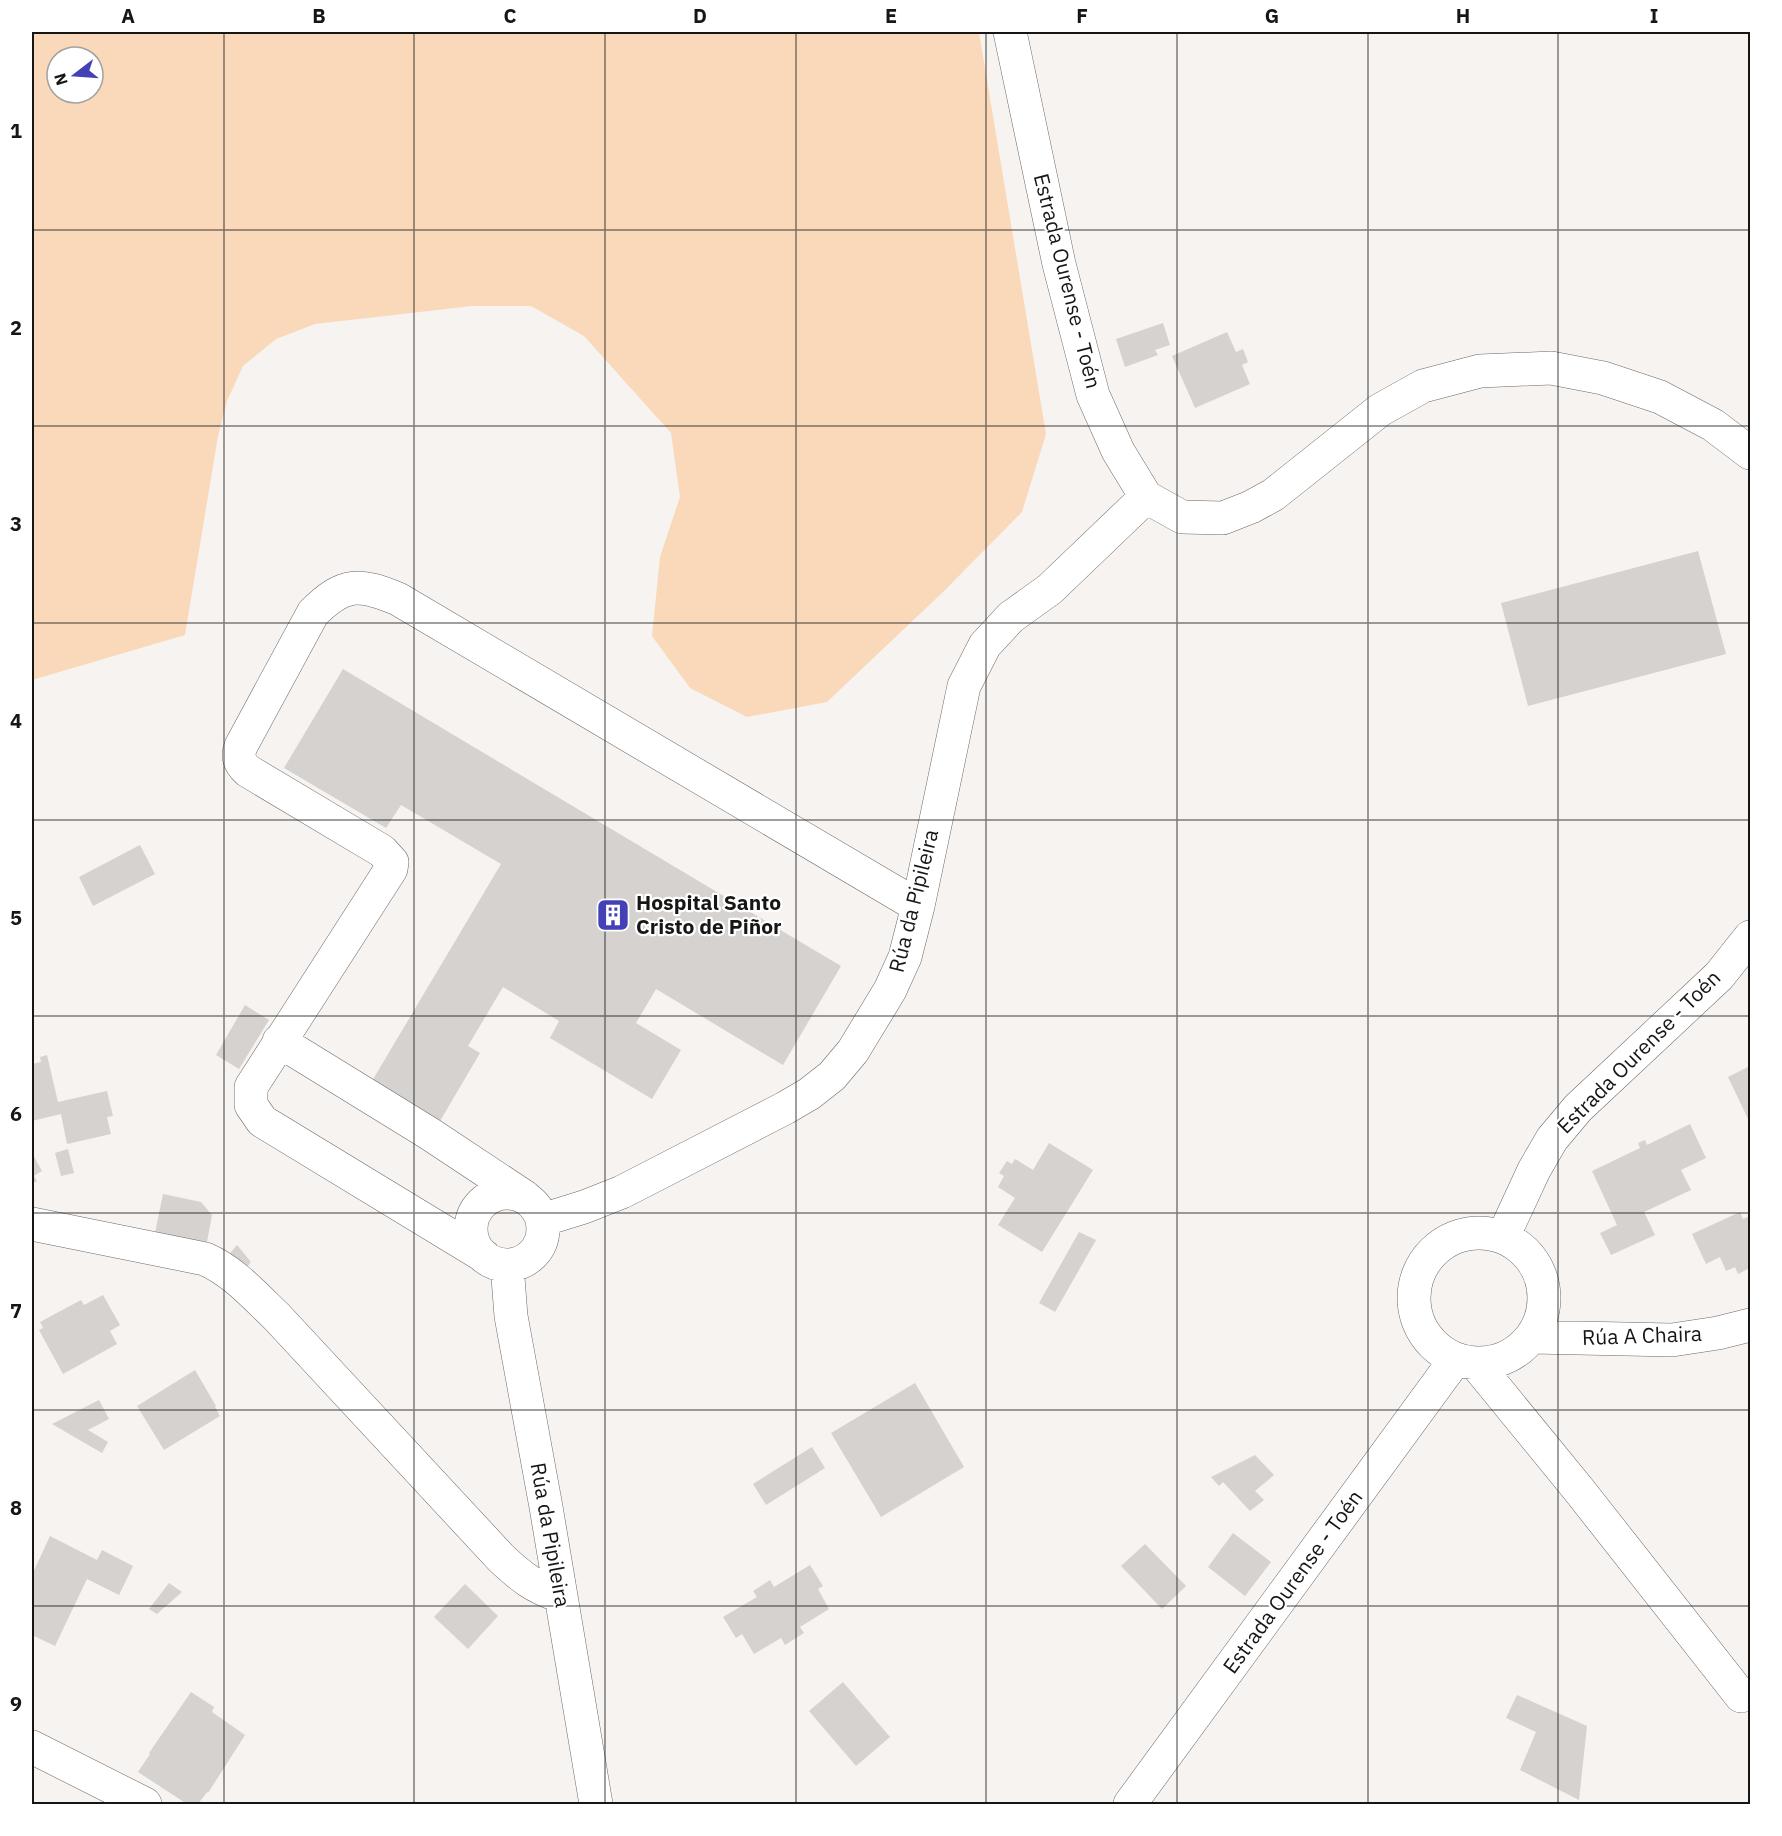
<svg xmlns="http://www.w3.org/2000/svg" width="1782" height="1836" font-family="'IBM Plex Sans',sans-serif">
  <rect width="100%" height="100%" fill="#f6f3f0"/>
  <path fill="#f9d9ba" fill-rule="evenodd" d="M32,32h947l67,402 -24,78 -79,80 -116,110 -80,15 -57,-29 -38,-52 8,-79 20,-60 -9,-64 -87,-97 -53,-30h-59l-157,18 -39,15 -33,27 -16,35 -9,35 -33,199 -153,45zM57,57h36v36h-36z"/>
  <path fill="#d5d2cf" d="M1163,323l7,22 -15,5 3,5 -33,12 -9,-28z
    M1227,332l9,20 7,-3 5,13 -6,3 8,19 -55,24 -23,-52z
    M1698,551l28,103 -198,52 -27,-103z
    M343,669l498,297 -58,99 -127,-76 -20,34 45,27 -29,49 -102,-61 9,-17 -56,-34 -35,59 12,7 -40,68 -68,-40 129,-217 -100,-59 -15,23 -102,-60z
    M140,845l15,29 -62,32 -14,-29z
    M245,1005l24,15 -30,49 -23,-14z
    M47,1055l11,47 49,-11 6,25 -6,1 4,17 -44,10 -6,-30 -29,7v-57l9,-2 -1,-5z
    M1750,1066v57l-22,-46z
    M1690,1124l16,34 -25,12 10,20 -47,22 11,23 -44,20 -11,-22 17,-8 -25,-54 48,-23 -2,-5 7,-3 2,5z
    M1049,1143l44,27 -51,82 -44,-27 17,-27 -17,-11 6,-11 -5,-3 8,-12 5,3 3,-5 18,11z
    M68,1149l6,24 -13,3 -6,-23z
    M32,1153l10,18 -8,5 3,5 -5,3z
    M163,1194l38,8 11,13 -5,27 -52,-9z
    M1740,1212l3,7 7,-3v52l-12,6 -3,-7 -9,4 -6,-14 -14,7 -14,-30z
    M1079,1232l17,8 -41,72 -16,-9z
    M237,1245l14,17 -8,10 -17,-14z
    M103,1295l17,30 -10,6 7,13 -54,30 -24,-44 4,-2 -3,-6 41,-22 3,5z
    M195,1370l21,36 -1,1 5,9 -56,34 -27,-44z
    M915,1383l49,84 -83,50 -50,-84z
    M99,1400l10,19 -21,11 20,12 -6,11 -50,-29z
    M812,1447l13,21 -59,37 -13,-21z
    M1255,1455l19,20 -19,16 9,9 -14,11 -27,-29 -4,4 -8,-9z
    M1233,1533l38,29 -26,34 -37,-29z
    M50,1536l47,24 5,-10 31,16 -14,29 -32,-16 -32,67 -23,-11 1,-13 -1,-1v-46z
    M1145,1544l41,42 -24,23 -41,-43z
    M810,1565l13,21 -5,3 11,20 -29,18 4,6 -19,12 -4,-7 -27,16 -12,-20 -6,4 -13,-21 34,-20 -4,-6 17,-11 4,7z
    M169,1583l13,9 -25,22 -8,-5z
    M465,1584l33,32 -30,33 -34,-32z
    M843,1682l47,55 -34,29 -47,-55z
    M191,1692l23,15 -2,5 33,23 -37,58 -1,-1 -9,12h-11l-49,-32 12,-18 -1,-1z
    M1517,1695l70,31 -8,74 -59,-30 16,-38 -30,-14z"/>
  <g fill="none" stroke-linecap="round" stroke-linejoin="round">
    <defs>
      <path id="minor" d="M1010,32l49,232 34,131 25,56 28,46 36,20 41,1 28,-11 22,-12 107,-85 43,-24 57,-15 71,-3 52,10 57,19 53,28 37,28
        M279,1041l151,93 95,63
        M471 1229a36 36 0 1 1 72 0a36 36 0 1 1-72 0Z
        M542,1220l42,-13 38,-15 163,-84 24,-14 23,-18 21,-25 37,-61 15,-33 13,-51 46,-220 21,-41 26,-28 39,-28 96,-92
        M32,1224l173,35c28,12 50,37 72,58l224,241c20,19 33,29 59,38
        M1414 1298a65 65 0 1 1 130 0a65 65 0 1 1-130 0Z
        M1503,1237l31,-67 18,-31 26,-31 141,-132 31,-39
        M484,1256l-222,-135 -11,-16v-18l140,-218 1,-7 -10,-11 -134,-80c-9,-8 -11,-15 -7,-25l72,-133c31,-31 46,-30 85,-14l520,307
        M507,1265l4,51 35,191 50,297
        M1532,1337l140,3 46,-7 32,-8
        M1476,1364l103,126 162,206
        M32,1747l113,57
        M1130,1804l325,-444"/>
    </defs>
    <use href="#minor" stroke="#6c6967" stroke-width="34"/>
    <use href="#minor" stroke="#fff" stroke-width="33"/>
  </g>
  <path fill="none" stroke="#171615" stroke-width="1.5" stroke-opacity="0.55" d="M224,32v1772M414,32v1772M605,32v1772M796,32v1772M986,32v1772M1177,32v1772M1368,32v1772M1558,32v1772M32,230h1718M32,426h1718M32,623h1718M32,820h1718M32,1016h1718M32,1213h1718M32,1410h1718M32,1606h1718"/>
  <defs>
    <symbol id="building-square" viewBox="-11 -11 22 22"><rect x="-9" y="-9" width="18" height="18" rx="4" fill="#4441b6" stroke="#fff"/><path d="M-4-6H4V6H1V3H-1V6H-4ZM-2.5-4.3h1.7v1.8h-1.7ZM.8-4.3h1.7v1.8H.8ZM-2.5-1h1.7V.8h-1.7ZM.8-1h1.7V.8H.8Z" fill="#fff"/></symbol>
  </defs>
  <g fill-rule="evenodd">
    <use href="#building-square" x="594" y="896" width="38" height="38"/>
  </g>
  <g text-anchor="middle" stroke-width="4.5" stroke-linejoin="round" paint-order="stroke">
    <g font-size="21" fill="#171615" stroke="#fff">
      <text transform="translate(1067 281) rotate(76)" y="7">Estrada Ourense - Toén</text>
      <text transform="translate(914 901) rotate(-76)" y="7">Rúa da Pipileira</text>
      <text transform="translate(1639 1052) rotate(-45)" y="7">Estrada Ourense - Toén</text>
      <text transform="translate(1642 1336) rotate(-2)" y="7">Rúa A Chaira</text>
      <text transform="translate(550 1535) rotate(80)" y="7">Rúa da Pipileira</text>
      <text transform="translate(1293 1582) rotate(-54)" y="7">Estrada Ourense - Toén</text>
    </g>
    <g font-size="21" font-weight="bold" fill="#171615" stroke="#fff" text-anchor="start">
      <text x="636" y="910">Hospital Santo<tspan x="636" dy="24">Cristo de Piñor</tspan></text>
    </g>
  </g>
  <rect width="1782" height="1836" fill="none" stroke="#ffffff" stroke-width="66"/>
  <g transform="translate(75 75) rotate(253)"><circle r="28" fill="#ffffff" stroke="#a2a2a1" stroke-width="1.5"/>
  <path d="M0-4.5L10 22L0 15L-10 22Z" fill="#4441b6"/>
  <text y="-9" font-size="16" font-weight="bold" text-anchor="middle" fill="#171615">N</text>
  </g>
  <rect x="33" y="33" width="1716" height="1770" fill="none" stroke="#171615" stroke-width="2"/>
  <g font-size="20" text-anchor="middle" font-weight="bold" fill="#171615">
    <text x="128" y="23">A</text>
    <text x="319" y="23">B</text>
    <text x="510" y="23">C</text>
    <text x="700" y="23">D</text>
    <text x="891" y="23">E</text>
    <text x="1082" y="23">F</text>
    <text x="1272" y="23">G</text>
    <text x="1463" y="23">H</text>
    <text x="1654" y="23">I</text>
    <text x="16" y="138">1</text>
    <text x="16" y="335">2</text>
    <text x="16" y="531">3</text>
    <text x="16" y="728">4</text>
    <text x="16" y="925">5</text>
    <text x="16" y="1121">6</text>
    <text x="16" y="1318">7</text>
    <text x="16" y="1515">8</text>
    <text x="16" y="1711">9</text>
  </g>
</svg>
